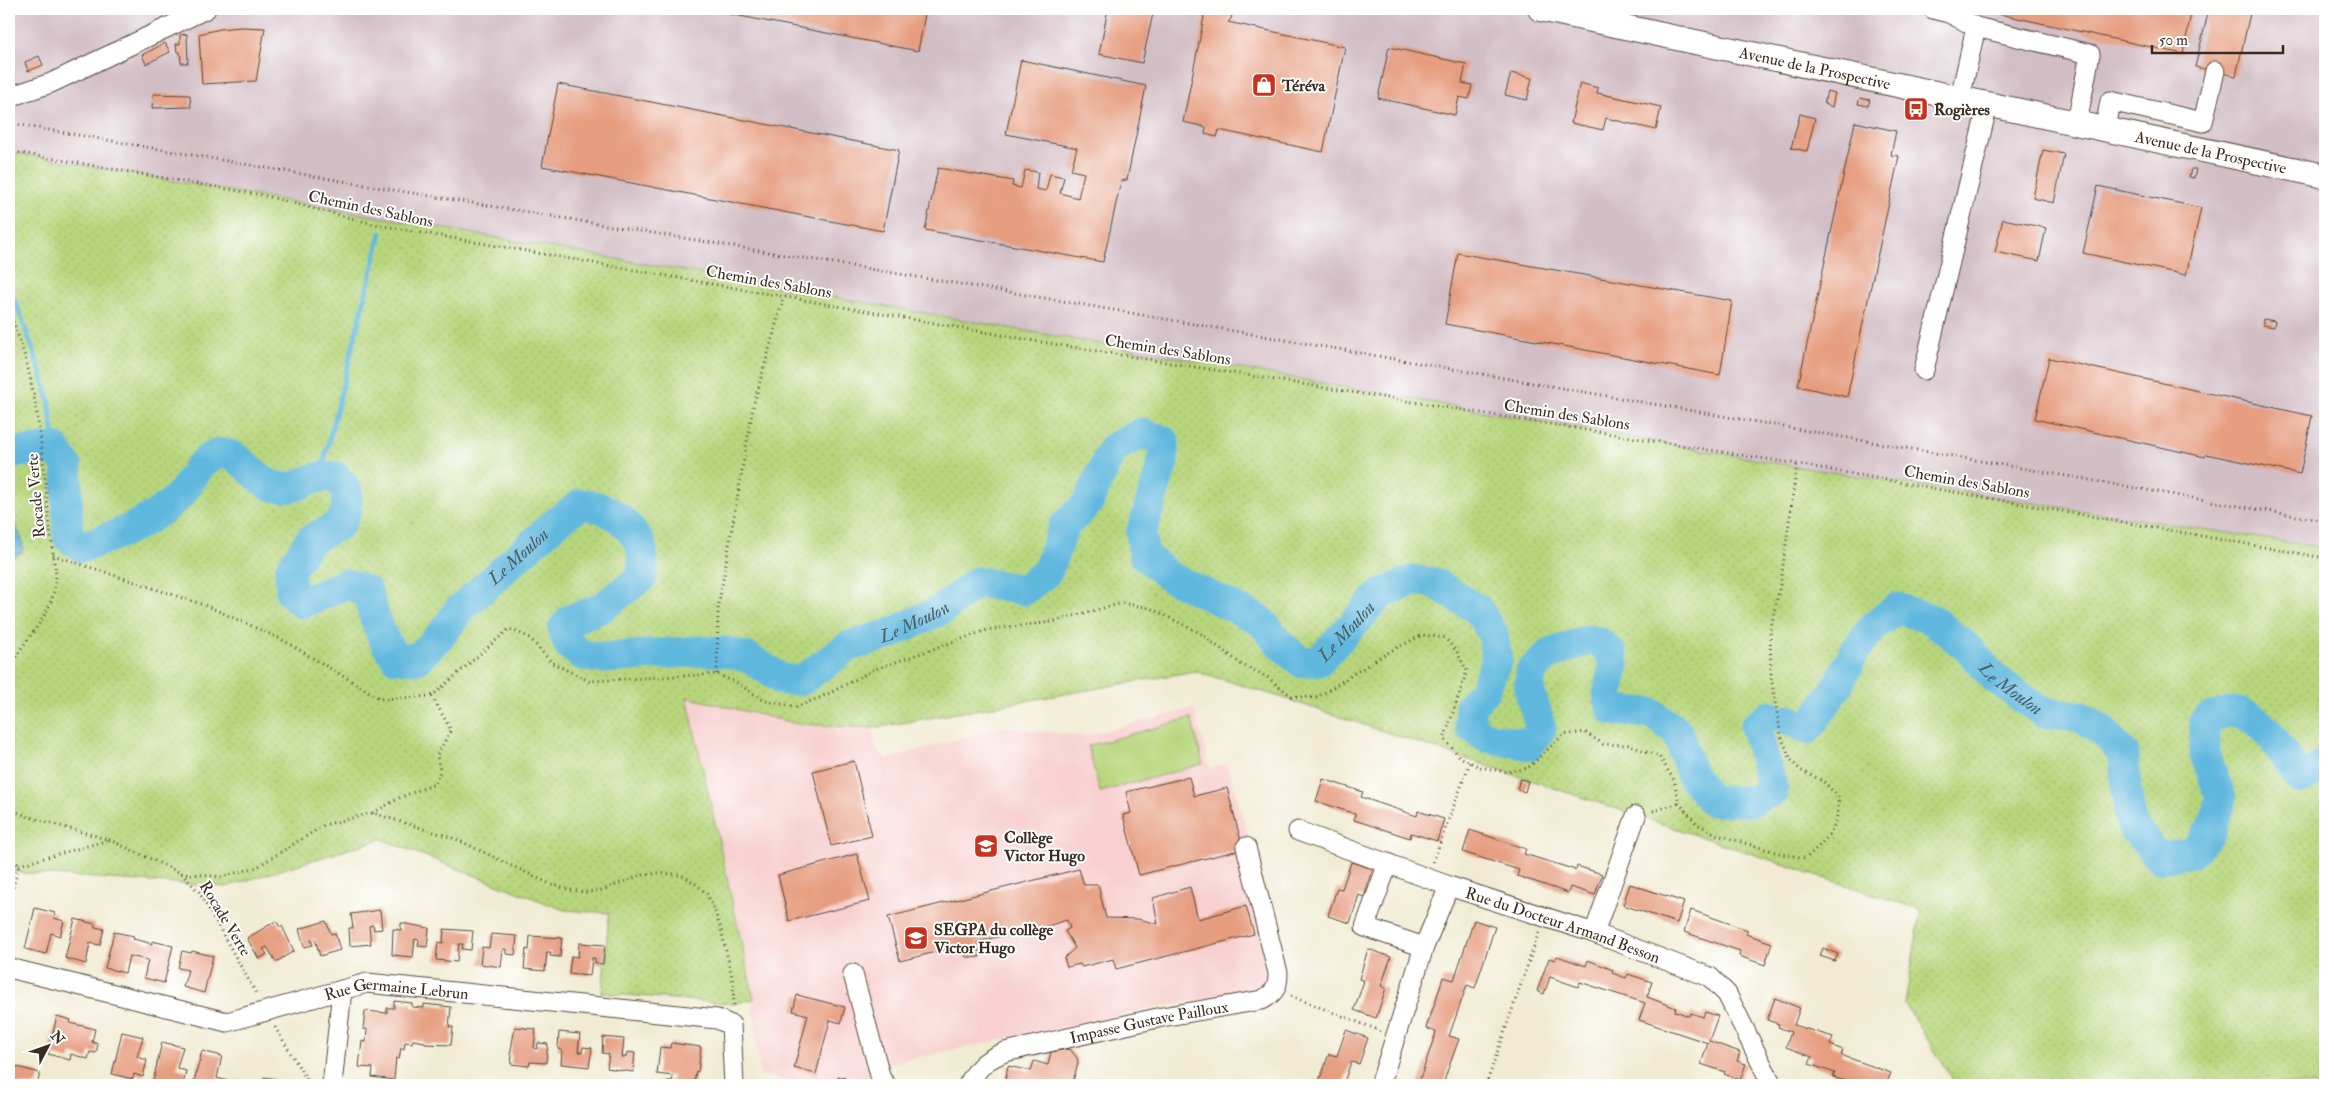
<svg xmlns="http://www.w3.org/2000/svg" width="2334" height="1094" font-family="'IM FELL Double Pica',serif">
  <defs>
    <pattern id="grass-dots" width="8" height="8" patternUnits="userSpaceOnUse" patternTransform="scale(1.25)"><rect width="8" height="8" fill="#b7d67c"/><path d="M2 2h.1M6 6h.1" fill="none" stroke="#9eb86b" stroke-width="1.8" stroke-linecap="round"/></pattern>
    <pattern id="water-rules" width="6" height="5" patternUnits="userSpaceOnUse" patternTransform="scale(1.25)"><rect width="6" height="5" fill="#61b8de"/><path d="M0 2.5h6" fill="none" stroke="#5196b3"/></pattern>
  </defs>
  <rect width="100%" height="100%" fill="#fff"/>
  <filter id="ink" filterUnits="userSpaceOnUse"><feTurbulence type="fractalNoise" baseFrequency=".02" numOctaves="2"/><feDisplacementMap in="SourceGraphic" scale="10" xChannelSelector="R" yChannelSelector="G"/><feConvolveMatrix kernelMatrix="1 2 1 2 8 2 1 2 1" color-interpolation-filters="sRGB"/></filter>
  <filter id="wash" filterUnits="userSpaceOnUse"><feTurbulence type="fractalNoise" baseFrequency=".0096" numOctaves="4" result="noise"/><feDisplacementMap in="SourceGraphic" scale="20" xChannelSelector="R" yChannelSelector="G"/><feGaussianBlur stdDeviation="1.12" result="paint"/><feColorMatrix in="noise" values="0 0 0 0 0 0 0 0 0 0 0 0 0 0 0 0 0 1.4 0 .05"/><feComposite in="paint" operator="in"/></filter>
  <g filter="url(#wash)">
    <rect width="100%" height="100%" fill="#f0ebd2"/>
    <path fill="#f7d0cf" d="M687,696l111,28 75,4 2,21 13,10 114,-32 82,9 110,-28 16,61 17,-5 48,160 -16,6 11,44v11l-11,9 -81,9 -293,61 -15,4 3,17h-72l-41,-11 -10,-100z"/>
    <path fill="#d2bec5" d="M9,9h1613l8,1 1,-1h694v539l-526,-81 -1790,-315z"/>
    <path fill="url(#grass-dots)" stroke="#79804d" d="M9,152l1790,315 526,81v537h-369l-51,-81 16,-94 -638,-212 -88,-27 -322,57 -75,-4 -111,-27 67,302 -20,5 -132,-11 7,-80 -45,-3 -183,-71 -155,48 -217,-15z"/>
    <path fill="#b7d67c" stroke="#79804d" d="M1191,718l12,46 -103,28 -12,-46z"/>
    <path fill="url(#water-rules)" stroke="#4e717e" d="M9,513l13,26 1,12 -14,9z"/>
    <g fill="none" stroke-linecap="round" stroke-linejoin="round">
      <path stroke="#61b8de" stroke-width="5" d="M9,288l2,3
        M15,300l21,58 13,42 6,48
        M320,477l61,-244"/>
      <g stroke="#61b8de" stroke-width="31">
        <path id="s1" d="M9,453l46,-5 12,18 1,71 14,10c34,-11 72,-26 98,-52 12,-13 16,-32 35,-40 21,-9 40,25 58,31 23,6 30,-6 48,-9 5,0 10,0 15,0l11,14 -1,21 -7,13 -29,15 -20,30 1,23 11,10 44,-19 21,7c6,25 13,46 29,67l21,1 25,-25 17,-24 95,-86 27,-20c22,2 39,11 52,29 3,4 7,8 8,13 2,11 2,21 1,31l-41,31 -31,12 -7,9 6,16 13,10 21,3 98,-7 25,1 23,6 34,22h19l47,-34 38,-11 54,-25 36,-28 47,8 23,-18 17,-46 24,-23 24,-54 30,-16 22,8 -1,21 -22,72 3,21 26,22 90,43 20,24 21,18 18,-1 62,-67 33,-14 21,3 43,27 15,24 4,26 -13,31 -14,16v19l15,11 44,8 12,-16 -12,-40 2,-18 19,-17 38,-14 12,3 11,10 3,12 -6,29 4,16 39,3 26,18 15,45 20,25h40l21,-10 -18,-65 15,-10"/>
        <path id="s2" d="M1789,720l19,9 29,-42 18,-36 19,-25 23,-18 36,12 38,31 22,26 49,35 37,4 24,15 21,23 2,37 6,35 28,32 33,-6 19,-23 9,-31 -16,-44v-34c7,-3 18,-8 26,-8 39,3 48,42 70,67l24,-14"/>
      </g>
    </g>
    <g id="blocks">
      <path fill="#e69d80" d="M704,9h222l-8,42z
        M1108,9h46l-12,54 -43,-9z
        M1202,9h31l-2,10 -3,3 117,25 -22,105 -104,-22 -2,7 -12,-3 1,-7 -23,-5 21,-105 -3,-3z
        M1976,9h216l-9,45z
        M2209,9h42l-15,67 -41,-9z
        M241,27l24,1 -9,53 -54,3 -3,-50 21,-5z
        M187,34l1,29h-7l-1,-11h-3l-1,-8h4v-9z
        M165,43l5,9 -24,12 -4,-9z
        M1389,47l77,17 -4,19 10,2 -3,14 -10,-2 -4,18 -77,-17z
        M39,56l4,9 -15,6 -3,-9z
        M1021,60l125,26 -19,94 -6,1 -18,81 -178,-32 13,-62 75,13 -1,5 9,2 4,-18 13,2 -2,17 10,2 4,-17 14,3 -4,16 18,5 6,-25 -13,-3 6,-22 -71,-14z
        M1511,73l21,5 -5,22 -22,-5z
        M1580,83l18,5 -1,5 64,14 -5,23 -50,-12 -3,12 -32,-7z
        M558,84l341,66 -16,81 -341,-65z
        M1827,91l8,2 -3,14 -8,-3z
        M153,94l37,1 1,12 -39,1z
        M1860,98l10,2 -2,6 -10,-2z
        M1800,114l15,4 -8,33 -16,-3z
        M1855,122l41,9 -5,24 8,1 -52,241 -49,-11z
        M2043,150l21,4 -10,49 -21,-5z
        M2191,169h5l-2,9 -5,-1z
        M2098,186l103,22 -15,67 -103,-22z
        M2003,219l43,9 -7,33 -44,-9z
        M1458,253l274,48 -12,74 -275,-51z
        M2263,319l12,2 -1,6 -11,-2z
        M2049,358l263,58 -12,58 -94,-20 -1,3 -170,-38z
        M854,761l18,75 -41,10 -18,-75z
        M1189,777l5,19 33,-8 16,61 -104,26 -16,-60 8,-2 -5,-21z
        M1323,779l40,13 -2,5 56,19 1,-5 26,8 -7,22 -26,-8 -1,5 -56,-18 1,-6 -39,-13z
        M1520,779l8,2 -3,11 -8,-3z
        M1470,830l56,19 -2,5 52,16 1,-4 25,8 -7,21 -25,-8 -2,6 -26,-9 -25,-8 2,-6 -56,-18z
        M857,854l13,47 -81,20 -11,-46z
        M1351,862l22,7 -9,28 -5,-2 -9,28 -22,-7 9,-28 5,1z
        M1079,869l5,16h14l8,33 32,1 20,5 -5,-26 37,-11 8,32 48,-13 8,28 -138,35 -3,-10 -31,8 -2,-3 -13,3 -3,-9 11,-10 -10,-17 5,-3 -3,-8 -50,15 -1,-3 -39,10 3,15h-14l-3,-12 -63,16 -12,-44z
        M1630,884l54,18 -7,21 -54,-18z
        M35,908l20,5 -1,5 10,3 -4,15 -9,-3 -5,21 -21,-5z
        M380,910l2,19 -8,1 -1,-5 -4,1 2,18 -21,2 -1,-18h4l-2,-14z
        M1691,910l57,20 -2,4 26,9 -7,22 -26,-9 1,-5 -56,-19z
        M75,919l20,5v3l9,2 -4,16 -10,-2 -4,21 -21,-6z
        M1474,920l21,7 -20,61 -8,-3 -18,51 10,3 -11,30 -5,16h-25l18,-53 -10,-4 9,-25 8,-26 11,3z
        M276,921l4,6 2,-1 12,25 -18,11 -9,-15 -4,2 4,5 -8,5 -12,-21z
        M326,921l5,13 4,-1 5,17 -20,6 -5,-17 -4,1 2,5 -9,2 -5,-18z
        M401,923l28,5 -2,19 -9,-1 1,-6 -4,-1 -2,18 -21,-2 1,-26 8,1z
        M444,929l29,2 -2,19 -9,-1 1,-5h-4l-2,18 -21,-2 2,-18 5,1z
        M114,932l20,4 -1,3 9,2 10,3v-3l21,5 -9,37 -20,-5 4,-18 -19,-4 -4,17 -20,-5z
        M491,934l26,2 -2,19 -9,-1v-5h-3l-2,18 -21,-3 2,-17 7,1z
        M530,936l32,2 -2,19 -10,-1 1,-4h-4l-2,19 -21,-2 2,-20 3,1z
        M579,943l26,2 -2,19 -8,-1v-5h-3l-2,18 -21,-2 2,-18 7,1z
        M1823,948l15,6 -3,7 -15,-5z
        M1368,949l23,8 -10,29 5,2 -10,30 -22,-8 10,-29 -5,-2z
        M182,951l9,2 1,-2 21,5 -9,37 -21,-6 5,-17 -10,-2z
        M1557,956l29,10 2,-6 25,10 -1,3 14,5 2,-4 24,8 -5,15 29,11 -1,3 14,5 2,-3 12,4 2,-5 13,4 -9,25 31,11 -3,9 9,3 -6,16 -16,-6 1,-2 -24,-8 7,-21 -69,-23 6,-17 -65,-21 -2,5 -28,-10 -6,17 -7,-3 12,-33 6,2z
        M797,995l48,12 -4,16 -11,-3 -14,54 -22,-6 14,-53 -15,-4z
        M1775,998l25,10 -6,17 39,12 -3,8 13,5 -2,5 50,18 -5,12h-30l-23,-8 2,-4 -26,-9 3,-7 -26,-10 5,-15 -13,-5 1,-3 -12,-4z
        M394,1001l18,2v4l12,1v-4l27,3 -2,20h4l-2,18 -26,-1v-2l-12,-2 -1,3 -7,-1 -1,7 -3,-1 -2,11 -3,-1 -2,22 -22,-3 1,-9 -14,-1 3,-26 4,1 1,-13h-4l2,-18 22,2v-5h7z
        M57,1016l14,4 -1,3 25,6 -3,13 6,2 -2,9 -6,-1 -2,7 -17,-5 -1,6 -22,-6z
        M515,1027l21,2 -2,19 3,1 1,-6 10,1 -2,19 -16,-1 -1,4 -18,-2 1,-9h-2z
        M1346,1030l22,8 -9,26 -8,-2 -8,23 -25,-1 11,-30 8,2z
        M122,1032l21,5 -6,20 10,3 -4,17 -9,-3 -1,5 -21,-5z
        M559,1032l21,2 -2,18h4l1,-5 9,1 -3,19 -28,-3 1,-14 -4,-1z
        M603,1037l21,2 -2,18h4l1,-5 8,1 -2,19 -26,-4 2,-14 -7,-1z
        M162,1042l21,5 -6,21 9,3 -3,14h-31z
        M671,1043l30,4 -3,25 -2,-1 -2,14h-28l1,-4h5l1,-5 -16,-2 3,-27 10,1z
        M1070,1049l7,9 1,5 -6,22h-52l-15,-4 3,-15 23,5 3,-10 14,4 3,-13z
        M202,1051l20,5 -5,22 18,5 1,-3 19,5h-62z
        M9,1061l6,1 -1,4 26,7 -3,12h-28z
        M838,1076l7,2 -2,7h-8z
        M264,1077l14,3 -1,5h-15z"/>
    </g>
  </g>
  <g filter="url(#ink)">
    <use href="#blocks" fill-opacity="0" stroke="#564739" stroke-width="1"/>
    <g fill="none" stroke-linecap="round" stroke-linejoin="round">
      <defs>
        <g id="minor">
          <path d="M1933,9l16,4 27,14 114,27 -13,69"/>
          <path d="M9,97l42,-14 155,-74"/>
          <path d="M1960,98l16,-71"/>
          <path d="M2105,129l5,-28 93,21 12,-51"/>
          <path d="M1924,370l64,-266"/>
          <path id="s3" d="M1298,831l151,55 145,47 116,44 17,17 45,91"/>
          <path d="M1388,863l-23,64 59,20"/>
          <path d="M1594,933l42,-117"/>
          <path id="s4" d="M9,968l218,54 140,-39 350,36 14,6 3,60"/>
          <path d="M853,974l28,105 5,6"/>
          <path d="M332,1085l10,-95"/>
          <path id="s5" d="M968,1085c11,-19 17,-25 37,-33l157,-35 100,-17c13,-7 16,-13 16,-27l-32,-126"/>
          <path d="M1382,1085v-6l42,-132 25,-61"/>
        </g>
        <g id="major">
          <path id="s6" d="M1540,9l785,167"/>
        </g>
      </defs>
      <use href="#minor" stroke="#564739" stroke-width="21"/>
      <use href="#major" stroke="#564739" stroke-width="26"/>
      <path stroke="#564739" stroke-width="3" stroke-dasharray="1 4" stroke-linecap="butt" d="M9,123l367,64 680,113 1269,221
        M9,151l253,44 111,29 668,118 756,122 528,94
        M9,312c36,83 33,174 47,262 -1,43 -29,59 -47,95
        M53,555l154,51 74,33 100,60 51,-3 77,-67 20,8 23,26 37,18 128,-7 20,9 26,17 33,7 30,-12 47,-25 114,-40 64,-8 71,-19 28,5 50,25 41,31 26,13 25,19 24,2 69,-44 37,-19 23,3 12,14 10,19 -23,68 16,18 20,10 27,5 21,-4 35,-33 22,-3 18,12 25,1 31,11 15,24 5,23 18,21 21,11 64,19 24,4c22,-20 34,-30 32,-62l-15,-15 -23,-11 -9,-10 -10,-24 -10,-59 -1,-45 11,-52 16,-116
        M717,674l1,-65 35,-202 31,-111
        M9,808l17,8 84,24 71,33 18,19 58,103
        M1653,811l26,-8
        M373,813l28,-16 34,-13 5,-13 -3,-16 14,-25 -19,-34
        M9,857l10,8 -10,37
        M1433,862l37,-100
        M19,865l90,-25
        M181,873l40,4 36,-10 67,-42 49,-12 83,26 94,45 20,6 16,2 16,-2 40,-15 16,-2 15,1 11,2 13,9 10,9 6,13 8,22 12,52 1,28
        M1291,996l90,35
        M275,1027l35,58
        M1486,1085l53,-153"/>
      <use href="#minor" stroke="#fff" stroke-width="19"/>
      <use href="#major" stroke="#fff" stroke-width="24"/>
    </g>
  </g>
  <defs>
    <symbol id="shop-square" viewBox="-11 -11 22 22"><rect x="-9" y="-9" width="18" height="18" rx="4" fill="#c8321e" stroke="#fff"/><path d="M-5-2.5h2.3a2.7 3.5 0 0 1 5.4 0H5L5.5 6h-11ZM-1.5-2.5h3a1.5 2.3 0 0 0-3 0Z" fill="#fff"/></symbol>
    <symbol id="bus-square" viewBox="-11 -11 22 22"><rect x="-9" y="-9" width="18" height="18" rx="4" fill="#c8321e" stroke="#fff"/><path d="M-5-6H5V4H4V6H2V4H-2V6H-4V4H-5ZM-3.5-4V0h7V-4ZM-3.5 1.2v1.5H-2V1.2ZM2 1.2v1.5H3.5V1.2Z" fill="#fff"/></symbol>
    <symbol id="school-square" viewBox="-11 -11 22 22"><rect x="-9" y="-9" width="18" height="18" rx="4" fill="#c8321e" stroke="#fff"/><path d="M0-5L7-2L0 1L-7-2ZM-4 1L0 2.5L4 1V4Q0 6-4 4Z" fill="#fff"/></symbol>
  </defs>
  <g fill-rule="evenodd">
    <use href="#shop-square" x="1250" y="71" width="28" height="28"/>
    <use href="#bus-square" x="1902" y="95" width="28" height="28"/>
    <use href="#school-square" x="972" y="832" width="28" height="28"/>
    <use href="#school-square" x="902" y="924" width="28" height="28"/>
  </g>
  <g text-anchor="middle" stroke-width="4" stroke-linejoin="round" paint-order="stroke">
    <g font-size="16" fill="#3b2a1e" stroke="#fff">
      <text dy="6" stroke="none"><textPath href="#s6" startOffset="281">Avenue de la Prospective</textPath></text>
      <text dy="6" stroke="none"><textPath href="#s6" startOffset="686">Avenue de la Prospective</textPath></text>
      <text transform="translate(371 208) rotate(12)" y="6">Chemin des Sablons</text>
      <text transform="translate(769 281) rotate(10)" y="6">Chemin des Sablons</text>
      <text transform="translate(1168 349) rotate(9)" y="6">Chemin des Sablons</text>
      <text transform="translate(1567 414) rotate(9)" y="6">Chemin des Sablons</text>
      <text transform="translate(1967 481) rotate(10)" y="6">Chemin des Sablons</text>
      <text transform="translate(35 496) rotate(-95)" y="6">Rocade Verte</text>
      <text transform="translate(226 918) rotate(59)" y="6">Rocade Verte</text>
      <text dy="6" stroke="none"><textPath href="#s3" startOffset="281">Rue du Docteur Armand Besson</textPath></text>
      <text dy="6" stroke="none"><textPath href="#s4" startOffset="399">Rue Germaine Lebrun</textPath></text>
      <text dy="6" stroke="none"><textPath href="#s5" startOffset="198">Impasse Gustave Pailloux</textPath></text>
    </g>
    <g font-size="16" font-weight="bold" fill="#3b2a1e" stroke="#fff" text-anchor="start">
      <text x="1282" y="91">Téréva</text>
      <text x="1934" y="115">Rogières</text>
      <text x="1004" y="843">Collège<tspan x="1004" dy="18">Victor Hugo</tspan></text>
      <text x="934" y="935">SEGPA du collège<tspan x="934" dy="18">Victor Hugo</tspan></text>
    </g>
    <g font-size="18" font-style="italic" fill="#485c61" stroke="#fff">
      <text dy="6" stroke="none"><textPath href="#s1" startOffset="925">Le Moulon</textPath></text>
      <text dy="6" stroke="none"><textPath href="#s1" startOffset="1600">Le Moulon</textPath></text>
      <text dy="6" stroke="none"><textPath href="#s1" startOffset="2319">Le Moulon</textPath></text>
      <text dy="6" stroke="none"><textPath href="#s2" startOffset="315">Le Moulon</textPath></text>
    </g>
  </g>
  <rect width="2334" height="1094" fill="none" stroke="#fff" stroke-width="30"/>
  <g transform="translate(48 1046) rotate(49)" stroke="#ffffff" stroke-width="4" paint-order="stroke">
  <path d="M0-4L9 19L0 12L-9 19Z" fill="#3b2a1e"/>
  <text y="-8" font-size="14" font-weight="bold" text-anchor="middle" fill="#3b2a1e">N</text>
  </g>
  <path d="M2152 45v8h131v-8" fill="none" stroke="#3b2a1e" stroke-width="2.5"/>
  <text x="2159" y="45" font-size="15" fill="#3b2a1e" stroke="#ffffff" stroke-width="4" paint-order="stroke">50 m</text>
</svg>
